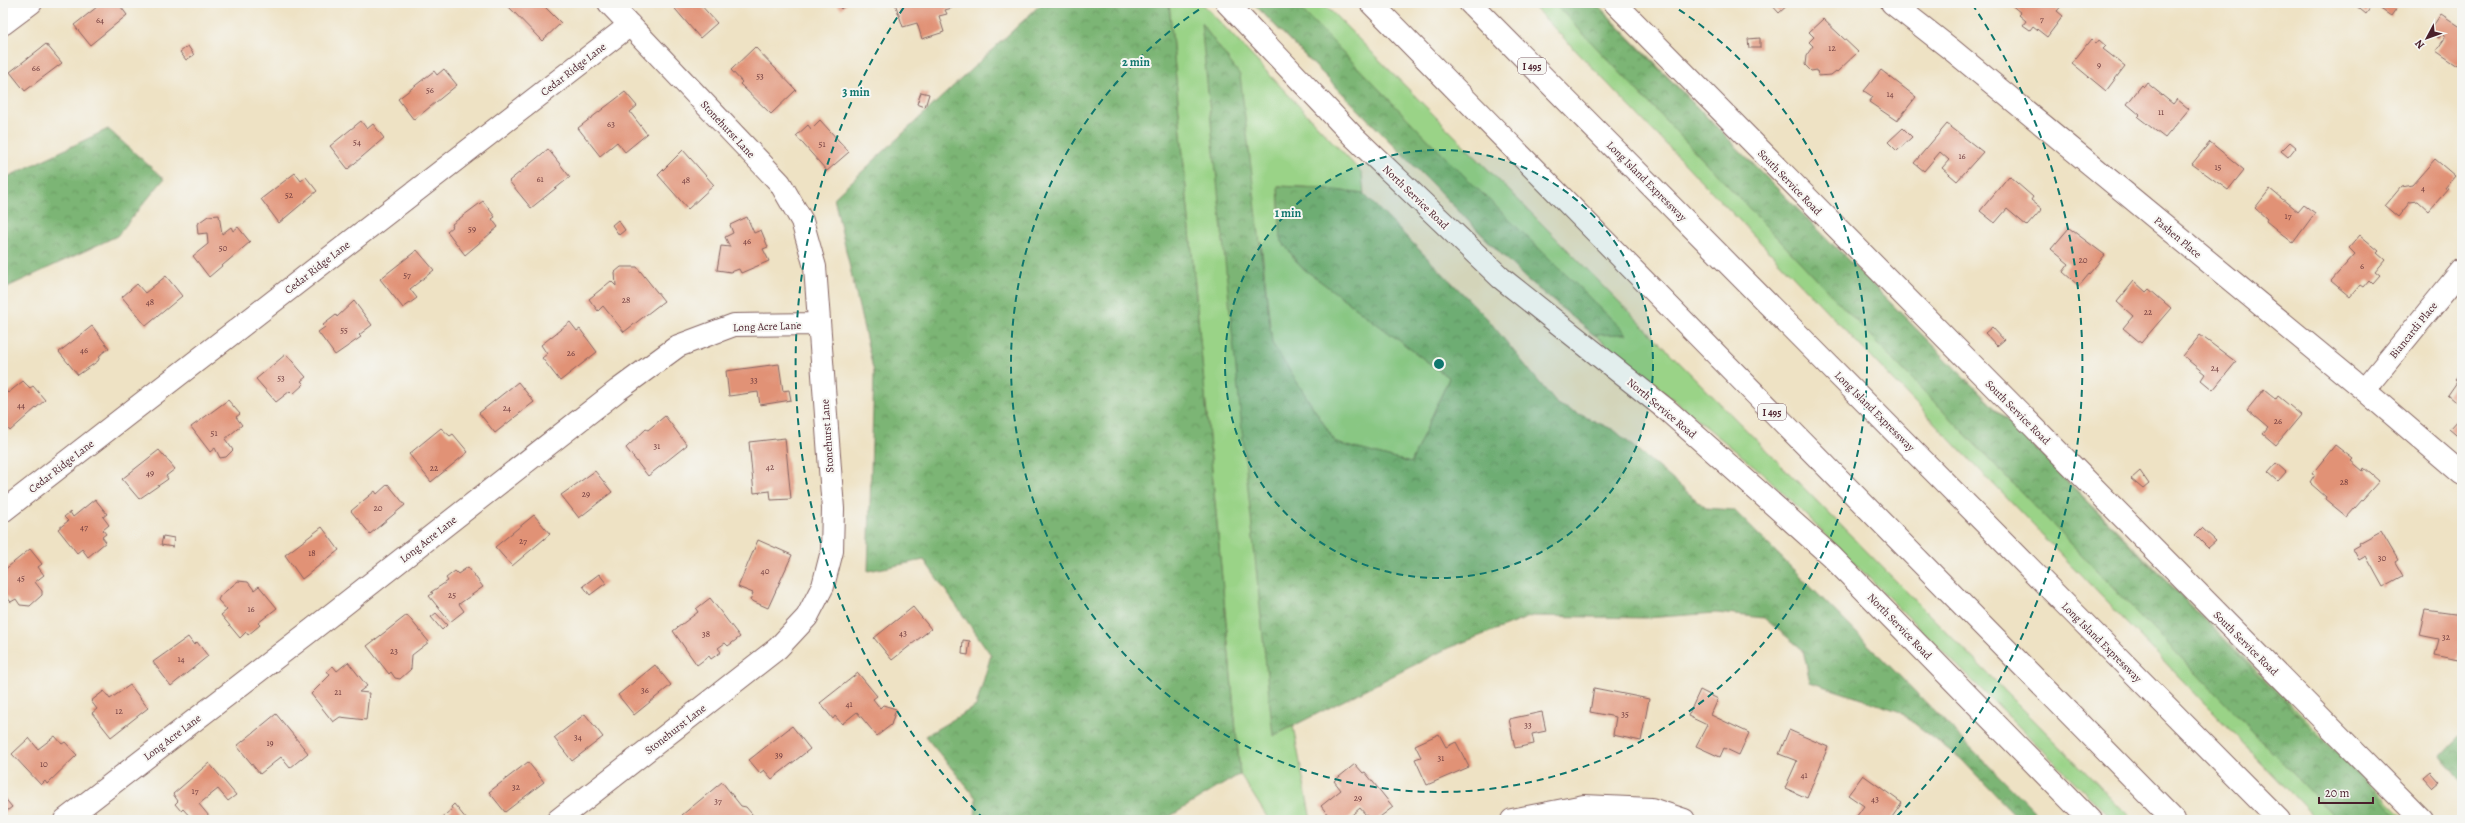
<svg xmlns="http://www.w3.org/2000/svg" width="2465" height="823" font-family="Alegreya,serif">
  <defs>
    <pattern id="forest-crowns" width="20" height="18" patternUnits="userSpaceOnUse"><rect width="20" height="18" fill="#7bb574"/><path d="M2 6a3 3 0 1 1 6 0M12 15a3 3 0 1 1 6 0" fill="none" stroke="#67935f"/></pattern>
  </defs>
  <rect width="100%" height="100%" fill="#f6f6f2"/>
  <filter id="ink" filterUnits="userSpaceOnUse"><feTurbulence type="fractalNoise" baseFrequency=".025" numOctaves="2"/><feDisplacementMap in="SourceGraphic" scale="8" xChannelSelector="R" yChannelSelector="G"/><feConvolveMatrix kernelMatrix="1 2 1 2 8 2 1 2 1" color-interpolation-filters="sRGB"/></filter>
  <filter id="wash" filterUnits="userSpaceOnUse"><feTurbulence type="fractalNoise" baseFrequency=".012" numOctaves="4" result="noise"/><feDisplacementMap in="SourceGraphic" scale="16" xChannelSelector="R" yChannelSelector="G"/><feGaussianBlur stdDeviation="0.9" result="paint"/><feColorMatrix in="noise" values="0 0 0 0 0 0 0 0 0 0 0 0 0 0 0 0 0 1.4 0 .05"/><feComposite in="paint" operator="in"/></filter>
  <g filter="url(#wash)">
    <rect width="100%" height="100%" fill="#eee2c4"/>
    <path fill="#9ad387" stroke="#727959" d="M1169,3h33l160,170 2,21 -44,-6 -42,-2 3,54 19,26 149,112 -38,85 -75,-20 -64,-100 -11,-101 12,494 20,-10 18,94h-42l-29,-46z
      M1253,3h70l810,817h-20l-348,-345 -241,-198z
      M1530,3h66l205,211 605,606h-89z"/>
    <path fill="url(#forest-crowns)" stroke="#626a50" d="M1042,3h127l71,771 -76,46h-189l1,-22 -51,-62 51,-30 15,-51 -67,-95 -56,11 6,-198 -40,-175z
      M1253,3h42l155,159 177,172 -33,1 -70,-58z
      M1554,3h40l808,817h-64l-458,-474z
      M1201,23l39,52 32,268 64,100 75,20 38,-85 -149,-112 -19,-26 -3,-54 42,2 44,6 122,123 71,87 57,26 92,78 28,2 309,310h-23l-59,-61 -63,-48 -88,-29 -7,-32 -39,-32 -48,-5 -70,5 -114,-2 -84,32 -175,88z
      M108,129l56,50 -47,57 -114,53v-110z
      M2462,733v51l-21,-29z"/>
    <g id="blocks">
      <path fill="#e19276" d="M102,3h16l9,12 -37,30 -16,-20z
        M511,3h30l20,20 -19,18 -34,-35z
        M670,3h29l18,20 -17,15z
        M836,3h12l-7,6z
        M895,3h56l1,5 -7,2 2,4 -8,2 5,16 -22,7 -5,-16 -14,4z
        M1770,3h20l-11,10z
        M2009,3h55l-7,8 6,5 -16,21 -14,-11 -3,4 -7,-5 3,-4 -7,-6 2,-2z
        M2356,3h44l-9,13 -18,-12 -7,10 -11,-9z
        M2441,14l21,14v33l-4,5 -22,-15 9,-13 -3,-5 -3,5 -10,-6z
        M1823,19l35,33 -21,20 -1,-1 -5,4 -13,1 -1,-6 -6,1 -6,-6 1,-9 7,-10 -4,-4 5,-5 -5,-5z
        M1760,38v10h-11l-1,-9z
        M2091,39l5,5 3,-4 7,6 -3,3 22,17 -19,25 -34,-28z
        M46,44l16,19 -37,28 -15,-19z
        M188,46l6,9 -8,5 -6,-8z
        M755,47l41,43 -25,24 -31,-30 2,-2 -11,-12z
        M444,69l13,16 -43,35 -16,-21 36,-28 3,4z
        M1881,70l35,27 -19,24 -28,-19 4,-5 -9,-6z
        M2147,83l26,21 4,-5 12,10 -24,29 -27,-21 2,-2 -13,-11 15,-19 2,2z
        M625,92l12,14 -7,6 17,22 -22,18 -8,-10 -17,14 -22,-28z
        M921,92l8,2 -4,13 -8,-3z
        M820,120l29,32 -22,19 -31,-35 12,-11 3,4z
        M361,121l6,8 6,-5 11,14 -36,31 -18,-23z
        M1947,124l36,28 -26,29 -15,-13 7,-8 -9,-8 -16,19 -10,-8z
        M1903,128l9,9 -15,14 -9,-9z
        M2210,142l34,28 -16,20 -36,-26z
        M2290,142l6,5 -8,10 -7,-6z
        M548,149l22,28 -39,31 -22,-27z
        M683,150l31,35 -26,24 -30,-34z
        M2435,159l20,17 -10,12 3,1 -19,22 -11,-10 -8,1 -12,15 -13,-11 16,-19 11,-2z
        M295,173l6,8 5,-4 11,14 -38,32 -18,-24z
        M2009,176l24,21 -2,3 11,9 -15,17 -20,-17 -12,14 -15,-12z
        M2270,189l28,23 6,-7 11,8 -22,30 -27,-22 1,-2 -12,-11z
        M483,201l12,16 -3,2 6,8 -33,28 -18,-24 6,-5 -1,-2z
        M219,215l3,19 9,-7 2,4 5,-4 12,15 -41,35 -16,-21 15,-12 -1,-11 -9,1 -1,-10 11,-8z
        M747,217l7,16 7,-3 7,17 -5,2 6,12 -28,12 -2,-4 -8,3 -14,-2 4,-24 9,1 -5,-10 8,-4 -3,-8z
        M618,220l7,10 -6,5 -7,-10z
        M2069,228l36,27 -26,31 -16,-14 6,-8 -18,-15z
        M2360,235l19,16 -2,2 8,7 -10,12 5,4 -7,8 -4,-4 -6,7 -3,-2 -10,12 -19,-16 24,-27 -6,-6z
        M417,250l17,20 -24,19 7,9 -14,10 -23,-29z
        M621,267h16l27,34 -40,31 -21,-26 -5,5 -9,-12 22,-18 5,5 -1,-14z
        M166,276l16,20 -36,30 -24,-29 15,-13 8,9z
        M2134,281l12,11 3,-3 22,19 -30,35 -18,-15 10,-12 -16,-14z
        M354,301l18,24 -13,10 2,2 -26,18 -17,-23 7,-5 -2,-2 13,-10 1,2z
        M570,322l7,9 3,-2 17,23 -37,29 -18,-23 5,-4 -6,-9z
        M92,326l17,22 -8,6 -3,7 -20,14 -19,-23z
        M1992,327l12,13 -7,6 -12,-13z
        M2200,335l36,27 -23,28 -12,-10 4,-6 -22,-18z
        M286,354l20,23 -5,4 3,3 -11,10 -3,-3 -14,11 -20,-23z
        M779,364l4,27 6,-1 2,10 -31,5 -2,-13 -29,4 -3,-25z
        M2462,372v35l-14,-12 9,-13 -2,-2z
        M23,381l7,7 3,-2 12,14 -35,31 -7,-8v-35l5,5z
        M518,382l16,20 -39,31 -16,-20z
        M2264,389l12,10 2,-3 23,19 -25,30 -13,-11 5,-6 -21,-18z
        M228,400l12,14 -4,3 6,8 -17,14 8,11 -7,7 -6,1 -5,-10 -5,4 -19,-25z
        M665,416l22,29 -39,31 -22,-28 20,-19 2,1z
        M2458,419l4,4v17l-13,-11z
        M441,428l9,8 3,-2 15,18 -37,30 -22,-28z
        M785,438l6,61 -20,1 -1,-9 -16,2 -5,-51z
        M2335,445l18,14 -2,2 12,10 1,-3 15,13 -32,36 -22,-18 1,-2 -16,-14 5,-8 -3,-1z
        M159,450l16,19 -9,7 2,3 -29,20 -17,-20z
        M2276,463l10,9 -8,9 -10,-9z
        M595,471l17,21 -33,26 -18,-23z
        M2140,471l9,13 -6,5 -12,-10z
        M388,484l17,21 -35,29 -19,-23 24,-20 2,3z
        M95,499l12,15 -4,3 6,8 -6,5 3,4 -4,3 4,5 -18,15 -6,-8 -5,4 -19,-24 10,-8 -4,-4 6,-5 3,5z
        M534,515l16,19 -38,32 -17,-19z
        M322,527l17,23 -37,29 -17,-24z
        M2202,528l14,13 -8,7 -13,-13z
        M2381,531l17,29 -3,2 8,14 -20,11 -17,-31 -7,4 -6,-11 7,-4 -1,-2z
        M163,536l11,2 -1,9 -12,-2z
        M758,540l34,15 -24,53 -18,-8 3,-7 -15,-6z
        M30,549l12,15 -4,3 6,8 -9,7 7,9v4l-12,11 -10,-1 -4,-6 -5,3 -8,-9v-22z
        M468,567l15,20 -24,17 5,7 -14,11 -21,-26 4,-3 -2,-1 17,-11 -2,-3 9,-7 3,3z
        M599,574l7,9 -16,12 -7,-9z
        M238,581l10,1 6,8 5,-4 18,22 -19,15 2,2 -12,10 -2,-3 -6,6 -19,-23 6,-5 -9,-10 2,-4z
        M710,598l30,39 -12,9 -3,-3 -7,5 3,4 -10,7 -2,-3 -12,9 -24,-34 25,-19 -2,-3z
        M913,607l18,22 -39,31 -18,-22z
        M2425,610l37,5v29l-4,17 -23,-5 4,-17 -20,-4z
        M436,613l11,12 -5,5 -11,-13z
        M407,615l22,27 -17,13 -1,14 -11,10 -5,-1 -4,-6 -2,2 -22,-28z
        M188,637l6,8 3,-3 11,14 -37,30 -18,-24z
        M963,640l7,1 -2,14 -6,-1z
        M348,662l19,24 -8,6 10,1 -3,27 -26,-3 -7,5 -22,-28 19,-19 -3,-4 6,-5 4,5z
        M655,665l16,20 -37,30 -16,-20z
        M858,673l19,23 -4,3 7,9 3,-3 13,4 -5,16 -14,11 -20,-24 -15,12 -7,-8 -2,3 -13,-16z
        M130,685l18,23 -37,29 -19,-24 5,-4 -6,-8 13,-10 6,8z
        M1594,688l55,11 -8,42 -28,-6 3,-18 -26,-5z
        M1700,690l18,9 -7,16 38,18 -10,22 -15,-7 -4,9 -24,-11 11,-21 -19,-9z
        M1542,712l4,19 -14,3 2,10 -19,4 -6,-29z
        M276,714l32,39 -18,15 -9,-11 -21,17 -23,-28z
        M585,714l18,23 -31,24 -18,-23z
        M792,726l18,23 -38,30 -8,-9 -4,3 -11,-13z
        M1789,730l39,17 -21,51 -22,-10 12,-27 -18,-7z
        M1439,734l7,13 10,-5 13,25 -42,18 -12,-26 6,-2 -6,-12z
        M55,736l7,8 3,-2 12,13 -30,29 -2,-3 -4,4 -29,-31 17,-16 9,11z
        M528,762l16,20 -39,30 -16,-20z
        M209,763l27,32 -8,6 -10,-12 -19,15 10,12 -5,4h-11l-10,-11 -2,2 -6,-7 3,-3 -5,-7z
        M1355,764l8,9 2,-1 28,35 -17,13h-6l-10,-12 -14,12h-14l-11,-14 20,-16 -7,-9z
        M2431,772l9,10 -7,6 -9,-10z
        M1863,775l39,28 -12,17h-36l10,-14 -16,-11z
        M722,782l19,24 5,1 11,13h-71l-4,-5z
        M3,796l9,11 -9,7z
        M454,804l13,16h-28l13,-11 -1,-2z"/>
    </g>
  </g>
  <g filter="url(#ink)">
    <use href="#blocks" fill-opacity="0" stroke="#836361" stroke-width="1"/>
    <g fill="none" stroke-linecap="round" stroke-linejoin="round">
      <defs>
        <path id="minor" d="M1892,3l60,47 412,340 98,84
          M3,24l28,-21
          M2364,390l98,-120
          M3,511l627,-486
          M65,820l248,-191 305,-239 60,-44 56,-21 85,-1
          M558,820l220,-172 29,-31 16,-31 9,-35 1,-42 -18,-242 -13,-46 -22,-38 -171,-180
          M1512,820l72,-14 67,3 33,11"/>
        <path id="major" d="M1227,3l126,133 148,142 166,132 164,146 259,264
          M1615,3l807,817"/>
        <path id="highway" d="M1371,3l803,817
          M1470,3l809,817"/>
      </defs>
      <use href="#minor" stroke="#836361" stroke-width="24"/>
      <use href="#major" stroke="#836361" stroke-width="24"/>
      <use href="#highway" stroke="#836361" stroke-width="24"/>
      <use href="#minor" stroke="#fff" stroke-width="22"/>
      <use href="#major" stroke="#fff" stroke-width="22"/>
      <use href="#highway" stroke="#fff" stroke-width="22"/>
    </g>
  </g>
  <circle cx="1439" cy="364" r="214" fill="#0f766e" fill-opacity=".12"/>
  <g fill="none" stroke="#0f766e" stroke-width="2" stroke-dasharray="7 5">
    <circle cx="1439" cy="364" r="214"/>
    <path d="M1669 3A428 428 0 1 1 1209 3"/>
    <path d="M984 819A643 643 0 0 1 906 4M1972 4A643 643 0 0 1 1894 819"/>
  </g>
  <g text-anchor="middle" stroke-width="4" stroke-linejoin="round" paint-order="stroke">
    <g font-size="9" fill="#703c3e">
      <text x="2042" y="22">7</text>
      <text x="100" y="23">64</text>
      <text x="1832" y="51">12</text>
      <text x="2099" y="68">9</text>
      <text x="36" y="71">66</text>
      <text x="760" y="79">53</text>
      <text x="430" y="93">56</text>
      <text x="1890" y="97">14</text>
      <text x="2161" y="115">11</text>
      <text x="611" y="127">63</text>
      <text x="357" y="145">54</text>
      <text x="822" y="147">51</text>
      <text x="1962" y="159">16</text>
      <text x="2218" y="170">15</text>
      <text x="540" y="182">61</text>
      <text x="686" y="183">48</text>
      <text x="2423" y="191">4</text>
      <text x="289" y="198">52</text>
      <text x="2288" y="219">17</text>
      <text x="472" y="232">59</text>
      <text x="747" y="244">46</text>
      <text x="223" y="251">50</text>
      <text x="2083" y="263">20</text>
      <text x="2362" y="269">6</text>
      <text x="407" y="278">57</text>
      <text x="626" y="303">28</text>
      <text x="150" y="305">48</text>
      <text x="2148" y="315">22</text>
      <text x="344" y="333">55</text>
      <text x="84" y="353">46</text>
      <text x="571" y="356">26</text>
      <text x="2215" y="371">24</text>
      <text x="281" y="381">53</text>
      <text x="754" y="383">33</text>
      <text x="21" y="408">44</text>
      <text x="507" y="411">24</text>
      <text x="2278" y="424">26</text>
      <text x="214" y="436">51</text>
      <text x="657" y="449">31</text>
      <text x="770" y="470">42</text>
      <text x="434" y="471">22</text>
      <text x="150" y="476">49</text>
      <text x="2344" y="485">28</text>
      <text x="586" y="497">29</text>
      <text x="378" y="511">20</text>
      <text x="84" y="530">47</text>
      <text x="523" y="544">27</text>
      <text x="312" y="556">18</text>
      <text x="2382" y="561">30</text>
      <text x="765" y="574">40</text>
      <text x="21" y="581">45</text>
      <text x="452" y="598">25</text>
      <text x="251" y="612">16</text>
      <text x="903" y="636">43</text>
      <text x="706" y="637">38</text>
      <text x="2446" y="640">32</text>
      <text x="394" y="654">23</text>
      <text x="181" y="662">14</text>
      <text x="645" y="693">36</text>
      <text x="338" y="695">21</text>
      <text x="849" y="707">41</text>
      <text x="119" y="714">12</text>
      <text x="1625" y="717">35</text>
      <text x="1528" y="728">33</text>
      <text x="578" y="740">34</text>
      <text x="270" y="746">19</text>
      <text x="779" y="758">39</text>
      <text x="1441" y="761">31</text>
      <text x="44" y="767">10</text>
      <text x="1804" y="778">41</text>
      <text x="516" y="790">32</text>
      <text x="195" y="794">17</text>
      <text x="1358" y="801">29</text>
      <text x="1875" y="802">43</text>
      <text x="718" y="804">37</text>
    </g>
    <g fill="#f6f6f2" stroke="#7e6067" stroke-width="1">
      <rect x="1518" y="58" width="28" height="16" rx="3"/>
      <rect x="1758" y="404" width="28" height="16" rx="3"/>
    </g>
    <g font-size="10" font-weight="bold" fill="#4a1f2b">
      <text x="1532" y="70">I 495</text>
      <text x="1772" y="416">I 495</text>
    </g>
    <g font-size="11" fill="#4a1f2b" stroke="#f6f6f2">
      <text transform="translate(573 69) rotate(-38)" y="4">Cedar Ridge Lane</text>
      <text transform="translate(728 129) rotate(47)" y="4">Stonehurst Lane</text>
      <text transform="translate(1647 181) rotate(45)" y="4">Long Island Expressway</text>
      <text transform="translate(1790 182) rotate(46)" y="4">South Service Road</text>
      <text transform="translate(1416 197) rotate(44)" y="4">North Service Road</text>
      <text transform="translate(2178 237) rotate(40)" y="4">Pashen Place</text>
      <text transform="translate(317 267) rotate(-38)" y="4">Cedar Ridge Lane</text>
      <text transform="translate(767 326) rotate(-2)" y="4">Long Acre Lane</text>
      <text transform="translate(2413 330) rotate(-51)" y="4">Biancardi Place</text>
      <text transform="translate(1662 408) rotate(40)" y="4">North Service Road</text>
      <text transform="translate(1875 411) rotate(45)" y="4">Long Island Expressway</text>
      <text transform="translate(2018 412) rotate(45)" y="4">South Service Road</text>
      <text transform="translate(827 436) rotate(-94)" y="4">Stonehurst Lane</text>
      <text transform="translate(61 466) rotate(-38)" y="4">Cedar Ridge Lane</text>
      <text transform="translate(428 539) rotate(-38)" y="4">Long Acre Lane</text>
      <text transform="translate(1900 626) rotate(46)" y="4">North Service Road</text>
      <text transform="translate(2102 642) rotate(45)" y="4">Long Island Expressway</text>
      <text transform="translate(2246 643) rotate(45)" y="4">South Service Road</text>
      <text transform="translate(675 729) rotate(-38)" y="4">Stonehurst Lane</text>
      <text transform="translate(172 737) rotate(-37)" y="4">Long Acre Lane</text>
    </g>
  </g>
  <circle cx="1439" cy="364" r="6" fill="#0f766e" stroke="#f6f6f2" stroke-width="2"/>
  <g font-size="12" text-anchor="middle" font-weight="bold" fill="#0f766e" stroke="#f6f6f2" stroke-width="4" stroke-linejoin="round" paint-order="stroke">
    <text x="1136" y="66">2 min</text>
    <text x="856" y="96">3 min</text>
    <text x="1288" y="217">1 min</text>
  </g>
  <rect width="2465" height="823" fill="none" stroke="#f6f6f2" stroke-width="16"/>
  <g transform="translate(2427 38) rotate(229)" stroke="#f6f6f2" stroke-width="3" paint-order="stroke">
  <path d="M0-3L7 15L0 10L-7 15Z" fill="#4a1f2b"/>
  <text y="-6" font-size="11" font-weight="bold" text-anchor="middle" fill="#4a1f2b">N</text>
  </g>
  <path d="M2319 797v6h54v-6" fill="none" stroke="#4a1f2b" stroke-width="2"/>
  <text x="2325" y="797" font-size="12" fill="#4a1f2b" stroke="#f6f6f2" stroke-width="3" paint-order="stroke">20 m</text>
</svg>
